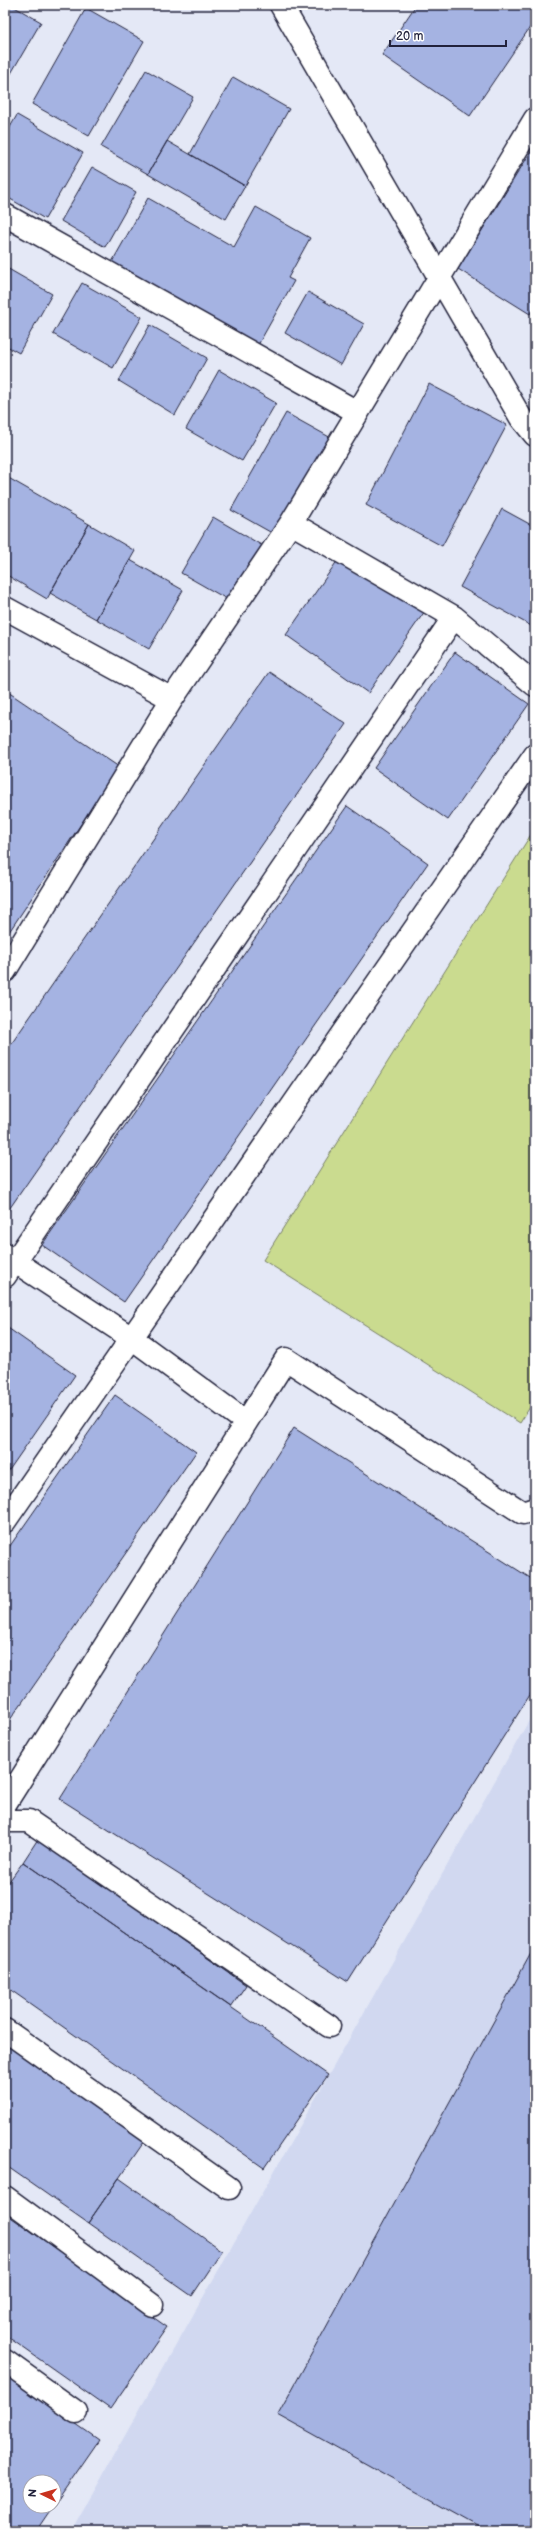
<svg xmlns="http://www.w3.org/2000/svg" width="540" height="2536" font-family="'Balsamiq Sans',sans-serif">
  <rect width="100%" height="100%" fill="#e4e8f6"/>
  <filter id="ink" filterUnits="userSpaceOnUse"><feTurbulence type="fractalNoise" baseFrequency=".025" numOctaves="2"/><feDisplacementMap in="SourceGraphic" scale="8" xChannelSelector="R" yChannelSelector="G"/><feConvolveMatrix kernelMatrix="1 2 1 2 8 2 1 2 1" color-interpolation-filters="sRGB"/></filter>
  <g filter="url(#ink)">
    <path fill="#d1d8f0" d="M535,1710v821h-464z"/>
    <path fill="#cadb8f" stroke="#767e65" d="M535,828v571l-15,24 -257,-163z"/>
    <path fill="#a5b3e2" stroke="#22223b" d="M5,5h6l30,17 -35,60z
      M416,5h119v15l-65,96 -88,-61z
      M86,8l58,33 -55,95 -57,-32z
      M146,70l47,27 -45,77 -47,-27z
      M233,77l56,32 -44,77 -55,-32z
      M17,115l66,38 -38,66 -40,-23v-60z
      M167,141l78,45 -19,33 -78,-45z
      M535,145v161l-5,8 -72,-45z
      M92,167l44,25 -31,55 -44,-26z
      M148,198l86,49 22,-40 54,31 -22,40 6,3 -36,64 -146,-83z
      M5,267l47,27 -33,59 -14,-8z
      M82,283l60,34 -29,51 -60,-34z
      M308,292l56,32 -23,41 -56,-32z
      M150,325l57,33 -32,57 -56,-34z
      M219,370l57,33 -34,58 -56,-32z
      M429,384l78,41 -65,121 -76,-41z
      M286,413l47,26 -54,98 -48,-27z
      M5,476l84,48 -42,75 -42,-25z
      M502,509l33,18v101l-75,-41z
      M213,517l50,29 -31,56 -51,-29z
      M89,524l46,27 -39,68 -46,-26z
      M342,554l83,57 -57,82 -82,-58z
      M130,560l53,30 -34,59 -53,-30z
      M455,652l74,52 -81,116 -74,-52z
      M269,672l77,52 -341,491v-162z
      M5,690l114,77 -114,171z
      M347,806l81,57 -304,439 -82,-57z
      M5,1326l70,49 -70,101z
      M115,1395l81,57 -191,275v-174z
      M294,1428l241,153v106l-187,295 -288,-183z
      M38,1839l208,146 -15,22 -208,-145z
      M23,1862l305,213 -64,93 -259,-182v-99z
      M535,1946v585h-48l-209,-116z
      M5,2041l141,98 -58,84 -83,-58z
      M119,2178l103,73 -30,45 -104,-73z
      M5,2213l162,114 -57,82 -105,-74z
      M5,2374l94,66 -45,65v-23h-24v24h23l-17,25h-31z"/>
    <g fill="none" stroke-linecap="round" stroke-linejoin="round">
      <defs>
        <path id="minor" d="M281,5l240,413 14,17
          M5,215l352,197
          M291,523l163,94 81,68
          M5,608l167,91
          M5,971l167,-272 119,-176 244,-404
          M5,1255l128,84 113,83
          M5,1276l449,-659
          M5,1521l530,-766
          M5,1804l281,-445 237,154 12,-4
          M5,1821h24l300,205
          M5,2030l224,158
          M5,2197l147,108
          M5,2361l71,51"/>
      </defs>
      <use href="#minor" stroke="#22223b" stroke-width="25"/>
      <use href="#minor" stroke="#fff" stroke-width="22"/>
    </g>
  </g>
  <rect width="540" height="2536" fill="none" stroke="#fff" stroke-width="20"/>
  <rect x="10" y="10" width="520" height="2516" fill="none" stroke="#22223b" stroke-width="1.5" filter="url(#ink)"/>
  <g transform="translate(42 2494) rotate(275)"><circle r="19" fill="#ffffff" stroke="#a7a7b1"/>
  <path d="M0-3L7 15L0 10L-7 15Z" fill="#c8321e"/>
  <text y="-6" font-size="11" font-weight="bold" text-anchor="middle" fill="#22223b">N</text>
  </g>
  <path d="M390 40v6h116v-6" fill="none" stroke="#22223b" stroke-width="2"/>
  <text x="396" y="40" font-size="12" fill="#22223b" stroke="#ffffff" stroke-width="3" paint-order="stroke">20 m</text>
</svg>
